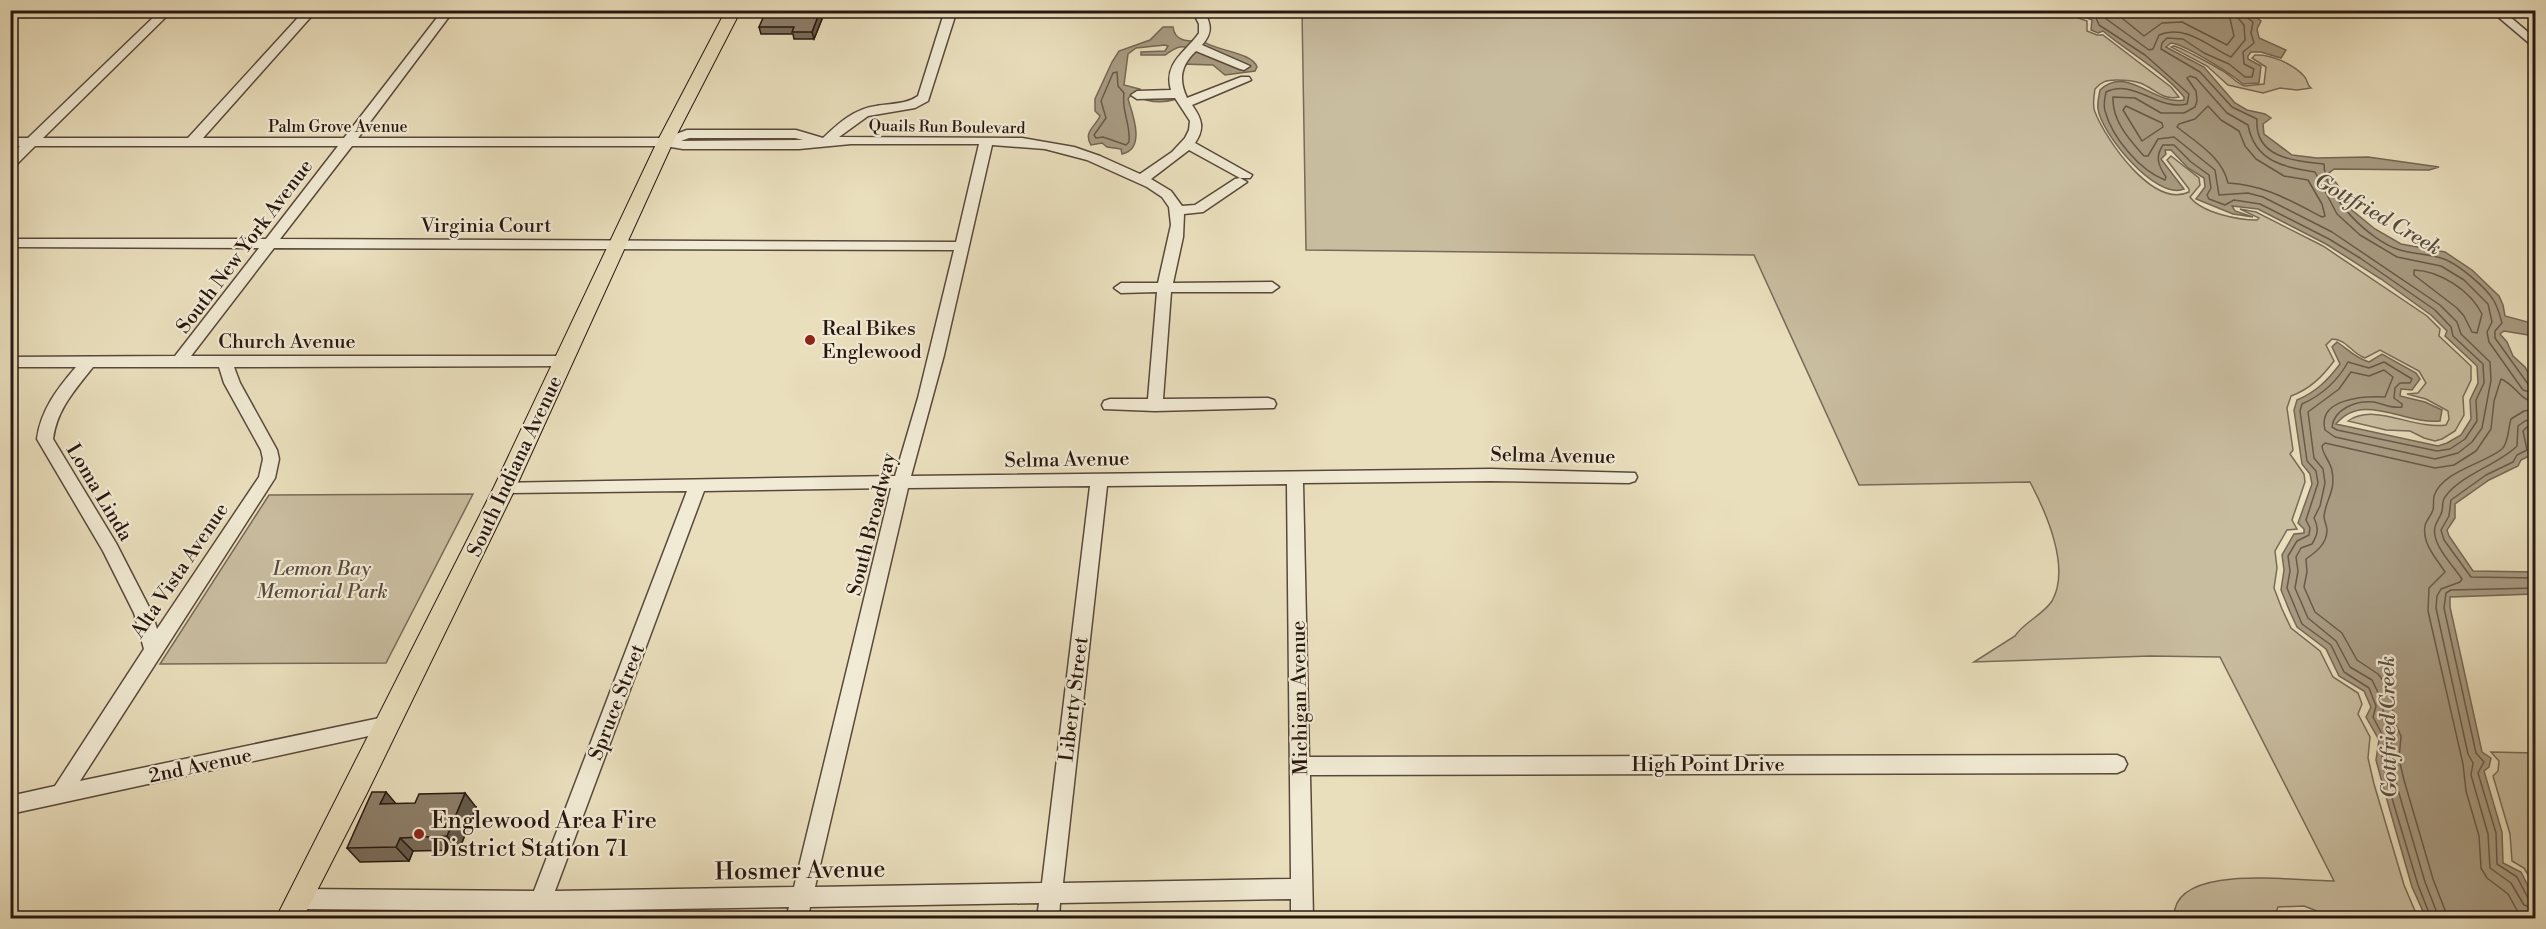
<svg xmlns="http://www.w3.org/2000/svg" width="2546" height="929" font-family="'Libre Bodoni',serif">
  <rect width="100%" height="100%" fill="#eadfbd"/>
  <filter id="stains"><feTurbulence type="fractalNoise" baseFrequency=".00333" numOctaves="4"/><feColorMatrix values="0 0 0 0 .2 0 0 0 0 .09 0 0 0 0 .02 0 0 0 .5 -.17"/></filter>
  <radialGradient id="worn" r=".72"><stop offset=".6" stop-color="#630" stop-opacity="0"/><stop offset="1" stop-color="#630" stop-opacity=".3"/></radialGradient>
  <path fill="#c9bda0" stroke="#786a58" stroke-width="1.5" d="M1381,10l1,3 346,-3 3,6 336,-5 6,5 14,5v10l10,4h6l68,52 8,10c-17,4 -25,-9 -39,-14 -8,-3 -16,-3 -24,-3 -10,0 -15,2 -21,9 -1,7 -3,17 0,23 11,28 58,97 94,80v-3l-22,-29 4,-4 28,22 1,7 -10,12c12,16 48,23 67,23l2,-2 -19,-9 16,3 67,34 104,70 13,13 -1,7 32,30v14l-8,17 1,18 -9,16 -13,8 -7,2 -11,-3 -14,-7 -24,-1 -38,-9c26,-19 66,9 98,4l3,-6 -1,-8 -22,-12 -19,-5 11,-1 8,-10 -7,-12 -39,-21 -15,8c-13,-4 -18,-19 -33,-19l-6,6 8,16c-12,16 -24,28 -43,35l-4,12 6,42 -3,4 14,20 1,8 -13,38 5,9 -10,1 -12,21 2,17 -3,20 8,21 9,19 29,23 13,26 25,16 4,11 -4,10 12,23 -2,21 6,26 30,101 14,33h-83l-31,-12 -26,1 -4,11h-100c-2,-57 124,-36 160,-37l-114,-224 -70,-1 -176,6 41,-26c9,-14 28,-21 37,-35 19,-33 -6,-89 -22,-119l-171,3 -105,-230 -448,-5 -4,-239z
    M2174,46c6,1 39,19 47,24 9,4 14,13 24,16l19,-2 2,-17 -14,-9 3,-3c16,-1 38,9 49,21 4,4 2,8 7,12l-14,2 -17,-2 -17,5 -35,-8 -21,-19 -36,-19z
    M473,494l-87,169 -226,1 109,-169z
    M2491,752l44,1 1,80 -4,2 -1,8 4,6v37l-11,-18 -12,-7 -2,-27 -17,-58 5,-5 1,-10z"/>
  <path fill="#a89b82" stroke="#756654" stroke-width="1.5" d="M2246,10l15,11 -4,8 2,9 27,12 -5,8 -20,-6h-10l-3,4v3l13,7 -2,17 -16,1c-13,-11 -57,-39 -72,-41l-5,4 38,20 31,36 12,7 18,4 6,4 -8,6 1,10 28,21 25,3 51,-1 71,10 -10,3 -95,-1 -5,4 15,21 3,12 28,23 26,15 44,8 27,18 27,26 4,9 2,11 30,8v12l-31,-5 -4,3 7,8 6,14 12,11 10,18v46l-6,2c1,8 7,12 6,20l-14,7 -3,6 -29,14 -34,24v14l-8,12 2,6 24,35 62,1v22l-85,3v10l32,145 9,6 -2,9 -5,4 18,61 1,31 18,9 14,28v18h-109l-14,-31 -29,-101 -7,-26 3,-20 -13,-23 5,-10 -7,-16 -25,-15 -13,-27 -29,-22 -7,-15 -9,-22 3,-20 -2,-15 12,-21 10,-1v-4l-6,-6 14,-39 -2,-10 -8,-10 -8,-54 3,-10c19,-8 31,-20 43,-36l-8,-17 5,-5c12,8 18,16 32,20l13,-8 34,19 4,6 -8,11 -11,-1 -1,7 25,6 17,8 -2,11c-35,4 -77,-30 -104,3l102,22 9,-3 14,-8 10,-16 -1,-19 8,-17 -1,-17 -32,-30 2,-5 -16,-16 -50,-36 -55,-35 -68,-35 -26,-3 3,5 18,6 -20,-3 -37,-15 9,-12 -1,-9 -16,-10 -17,-18h-6l1,4 -5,5 23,30c-28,12 -83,-56 -86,-80 -1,-6 1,-13 2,-19 27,-26 55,16 84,10v-3c-22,-27 -55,-44 -81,-66l-5,2 -7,-3 1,-10 -21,-9z
    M1163,27h10c2,16 17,14 30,14 12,10 49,11 54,26l-2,4 -30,4 -12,-10 -31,-1 8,-15c-10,-6 -17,1 -25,6h-24v-3l24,-1 3,-5 -3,-1 -29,3 -8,6 -4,31 16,4v5h22l15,5c-16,5 -30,3 -43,-4l-4,1 -2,3c5,16 18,50 -6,55l-1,-5 -14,-2 -5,-4 -11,2c-8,-13 4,-18 9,-29l-5,-5v-12l17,-37 7,-11 31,-11z"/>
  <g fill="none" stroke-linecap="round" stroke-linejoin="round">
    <path stroke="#685949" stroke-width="1.5" d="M2083,10l12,5 4,10 46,30 44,39 -2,10c-30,7 -53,-26 -81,-12 -1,6 -3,12 -1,19 7,26 34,59 60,69l1,-3c-8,-12 -11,-20 -3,-32h11l17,17 18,13 2,13 -4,7 2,4 16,6 9,-5 26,4 69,35 31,19 75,52 16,17 2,9 30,28 1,19 -8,17 1,21 -12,18 -15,10 -13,2 -100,-21 -5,-3c2,-18 24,-27 42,-25 10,2 17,7 28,5v-3l-8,-6 1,-10 5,-5h10l2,-4 -28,-17 -15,6 -21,-6c-11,20 -26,33 -46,42l-2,7 7,50 9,10 2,12 -12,37 4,8 -1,7 -12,6 -9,15 2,15 -3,17 15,36 29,21 13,27 25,16 7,18 -3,11 11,21 -2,21 6,26 30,100 13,33
      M2101,10l4,8 44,32 4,-1 6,-14c26,-11 49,11 72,22l14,-17 -1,-15 -6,-7 -1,-8
      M2112,10l32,26 18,-13 20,-1 45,23 7,-9 -6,-26
      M2244,10l1,6 8,6 -2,11 3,10 -11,9 1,12 10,5 -2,8h-7l-16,-13 -25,-11 -21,-14 -16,-1 -5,5 -1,6 39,23 32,35 25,12c-3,39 38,42 67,45 0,32 46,77 76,86 13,4 28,4 41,8 15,4 46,30 53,43 4,7 6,15 8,22l-7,8v7l33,46 8,2
      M1117,72l1,14 6,7c-3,17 7,32 5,49l-3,3 -23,-8 -7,1 -2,-3 12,-17 -5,-17 12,-28z
      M2126,106l36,17 1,4 -21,14 -19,-31z
      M2208,106l13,14 18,11 6,15 11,13 28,17 24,4 14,24 3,12 -3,1c-33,-17 -57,-32 -94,-34 -6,-26 -31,-40 -51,-56l2,-3 16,-5z
      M2414,270c26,1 56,20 68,44l-5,19 -5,-1 -8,-16 -7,-8 -43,-33z
      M2536,409l-12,2 -13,8c-3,9 -2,23 -9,30 -16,14 -60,22 -68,47 -1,4 0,9 -1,14 -2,6 -7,10 -8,16 -3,18 12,33 20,46l-16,16 -1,23 35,153 3,27 13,45 2,32 6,10 21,16 10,18 18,6
      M2536,418l-11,3 -7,5 -1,20c-19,19 -57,29 -72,51 -4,5 -1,12 -4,17 -2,5 -5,8 -6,13 -4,17 18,38 27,52l-2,3 -19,7 -4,7 -1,12 32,146 5,9 -2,12 17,59 2,34 21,15 13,22 12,4
      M2536,426l-9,1 -4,4 4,19 -10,5 -4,7 -27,13 -35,25 -2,16 -8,14 3,10 27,37 65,1
      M2536,588l-85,2 -5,3 -2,15 32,145 8,9 -6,11 18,60 1,31 20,13 11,21 8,3
      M2439,918l-14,-36 -29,-99 -6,-24 2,-22 -10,-20 2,-12 -12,-25 -22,-13 -14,-26 -28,-23 -13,-30 3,-17 -2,-14 5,-9 11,-4c6,-10 7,-15 2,-26l6,-12 5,-23 -2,-14 -9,-11 -6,-46 31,-23 12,-17 18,4 15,-6 9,7 -8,20c-20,-1 -68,1 -60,33l10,7 100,22 23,-6 14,-11 10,-14 9,-48 -1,-18 -29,-28 -4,-12 -17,-17 -108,-73 -69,-35 -15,-4 -29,2 -4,-25 -41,-33 -16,2 -10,17h-4c-15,-17 -32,-35 -31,-59l22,1 26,15h23l11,-6 2,-6 -1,-10 -9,-13 3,-2 6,2 31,35 21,12c7,37 36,42 67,47l22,42 23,21 37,22 44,9 23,14 24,24 4,18 -5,10 2,10 34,48 13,4
      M2448,918l-15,-39 -29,-99 -5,-21 2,-23 -9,-19 1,-14 -8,-20 -7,-9 -21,-14 -15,-27 -27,-21 -11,-25 3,-15 -1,-13c10,-7 21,-15 21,-29 0,-4 -3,-9 -3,-14 2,-17 12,-25 8,-45 -1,-9 -9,-15 -10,-25l3,-3 110,25 19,-3 22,-14 15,-22 3,-28 7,-22c15,6 18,21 35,24"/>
    <defs>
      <path id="minor" d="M10,10h10l-10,8z
        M161,10h12l-130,128h145l117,-128h12l-114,128h141l99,-128h11l-96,128h307l22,-8h109l27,8c16,-15 31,-29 53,-32 15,-3 29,-1 42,-10l27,-86h12l-29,91 -13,7 -47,8 -29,21 183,1 52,9 26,9 40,18 32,-22 13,-14 4,-8 1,-9 -15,-23 -38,1 -6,-4 6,-4 34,-1c-8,-27 15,-38 28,-57v-9l-7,-14h12c7,15 9,22 -2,35l48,21 -6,4 -4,-1 -44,-18c-15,14 -18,28 -9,47l54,-21h8l2,3 -59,25c10,14 13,23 3,38l57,32 -2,3h-10l-51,-28 -38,29 20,12 11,15 13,-1 40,-26 5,-1 7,4 -44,30 -19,2 -1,23 -10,46 99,-1 7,5 -7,5h-101l-8,107 105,-1 6,2 2,4 -2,4 -119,3 -51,-2 -2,-4 2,-4 6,-2h38l9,-107 -36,1 -7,-5 7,-5h37l13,-58 -2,-18 -7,-10 -15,-10 -60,-27 -42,-11 -53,-4 -48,210 -33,121 580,-7 144,4 2,4 -2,4 -6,2 -138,-2 -188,2 6,274 808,-2 7,3 3,6 -3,6 -7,3 -807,2 3,143h-22v-19l-231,4 -1,15h-22l2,-15 -229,4 -2,11h-22l3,-11 -242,4 -2,7h-22l3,-7 -226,-2 -8,-3 -3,-7 3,-7 8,-3 234,2 153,-400 -182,2 -6,-2 -2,-4 2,-4 396,-7 23,-78 36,-148 -680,-2 -83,108h373l8,5 -8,5 -330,1 6,16 37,67 2,9 -4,19 -195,303 309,-65 7,2 3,6 -3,6 -386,84v-18l45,-10 89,-137 -10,-36 -31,-62 -66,-112c4,-29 20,-50 39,-72h-66v-10l165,-1 84,-108 -249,-1v-8h256l72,-93h-303l-20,20 -5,1v-12l10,-9h-10v-8h18zM689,138h106l8,2 -122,1zM979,144l-23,98 -676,-3 72,-93h313l18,3h116l52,-5zM93,367h126l5,16 37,67 2,9 -4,18 -102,152 -5,-16 -36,-70 -63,-104c4,-30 22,-49 40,-72zM1287,484l4,395 -228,4 44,-397zM1090,486l-48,397 -227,4 93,-399zM891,488l-97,399 -239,4 149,-400z
        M2490,10h12l34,29v10z"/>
      <path id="major" d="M726,10h15l-68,132 -157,345 -149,306 -64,125h-27l218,-431 163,-345z"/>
    </defs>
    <use href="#minor" stroke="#58493b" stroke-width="3"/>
    <use href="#major" stroke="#281710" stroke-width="2"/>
    <use href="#minor" fill="#f1ead4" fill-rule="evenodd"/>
    <use href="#major" fill="#eadfbd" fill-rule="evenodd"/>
  </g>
  <path fill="#796d5b" stroke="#281710" stroke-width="1.5" d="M820,11l2,8 -8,20h-20l-1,-5h-32l-2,-7z
    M396,804l80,3 -17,43 -46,1 -4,10 -49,1 -13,-14z"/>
  <path fill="#63594a" stroke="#281710" stroke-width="1.5" d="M820,11l2,8 -8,20 -2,-7z
    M386,792l12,14 -18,-2z
    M465,793l11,14 -17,43 -12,-14z
    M400,838l13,13 -4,10 -13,-14z"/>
  <path fill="#8d7f6a" stroke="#281710" stroke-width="1.5" d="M766,11h54l-8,21h-20l2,-5h-35z
    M372,792h14l-6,12 35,-1 4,-9 46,-1 -18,43 -47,2 -4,9 -49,1z"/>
  <g fill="#8f2418" stroke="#f1ead4" stroke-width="2">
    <circle cx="810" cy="340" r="6"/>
    <circle cx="419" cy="834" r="6"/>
  </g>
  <g text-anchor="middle" stroke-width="4.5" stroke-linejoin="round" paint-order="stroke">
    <g font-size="16" fill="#281710" stroke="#f1ead4">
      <text x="338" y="132">Palm Grove Avenue</text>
      <text transform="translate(947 126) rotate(1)" y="6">Quails Run Boulevard</text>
    </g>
    <g font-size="20" fill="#281710" stroke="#f1ead4">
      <text x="486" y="232">Virginia Court</text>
      <text transform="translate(244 246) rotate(-53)" y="7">South New York Avenue</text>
      <text x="287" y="348">Church Avenue</text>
      <text transform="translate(1553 455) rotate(1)" y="7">Selma Avenue</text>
      <text transform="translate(1067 459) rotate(-1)" y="7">Selma Avenue</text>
      <text transform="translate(514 466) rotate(-65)" y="7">South Indiana Avenue</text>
      <text transform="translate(100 492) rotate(59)" y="7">Loma Linda</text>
      <text transform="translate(871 524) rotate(-76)" y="7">South Broadway</text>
      <text transform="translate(179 570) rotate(-56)" y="7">Alta Vista Avenue</text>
      <text transform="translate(1299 698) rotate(-91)" y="7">Michigan Avenue</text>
      <text transform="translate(1073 699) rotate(-83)" y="7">Liberty Street</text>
      <text transform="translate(616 702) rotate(-69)" y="7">Spruce Street</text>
      <text x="1708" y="771">High Point Drive</text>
      <text transform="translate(200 765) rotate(-12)" y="7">2nd Avenue</text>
    </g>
    <g font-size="20" fill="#281710" stroke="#f1ead4" text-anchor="start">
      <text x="822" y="335">Real Bikes<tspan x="822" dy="23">Englewood</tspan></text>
    </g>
    <g font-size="20" font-style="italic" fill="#58493b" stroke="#f1ead4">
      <text x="322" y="575">Lemon Bay<tspan x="322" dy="23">Memorial Park</tspan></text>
    </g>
    <g font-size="21" font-style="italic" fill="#5b4c3e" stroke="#f1ead4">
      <text transform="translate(2378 214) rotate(30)" y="7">Gottfried Creek</text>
      <text transform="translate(2388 727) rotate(-91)" y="7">Gottfried Creek</text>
    </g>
    <g font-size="24" fill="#281710" stroke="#f1ead4" text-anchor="start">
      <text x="431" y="828">Englewood Area Fire<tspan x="431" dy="28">District Station 71</tspan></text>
    </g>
    <g font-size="24" fill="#281710" stroke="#f1ead4">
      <text transform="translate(800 870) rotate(-1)" y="8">Hosmer Avenue</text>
    </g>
  </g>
  <rect width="2546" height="929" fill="none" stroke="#eadfbd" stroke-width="36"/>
  <rect x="12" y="12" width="2522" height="905" fill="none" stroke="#281710" stroke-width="3"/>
  <rect x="18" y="18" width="2510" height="893" fill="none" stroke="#281710" stroke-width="1.5"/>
  <rect width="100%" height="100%" filter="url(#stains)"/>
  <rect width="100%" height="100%" fill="url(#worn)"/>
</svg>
